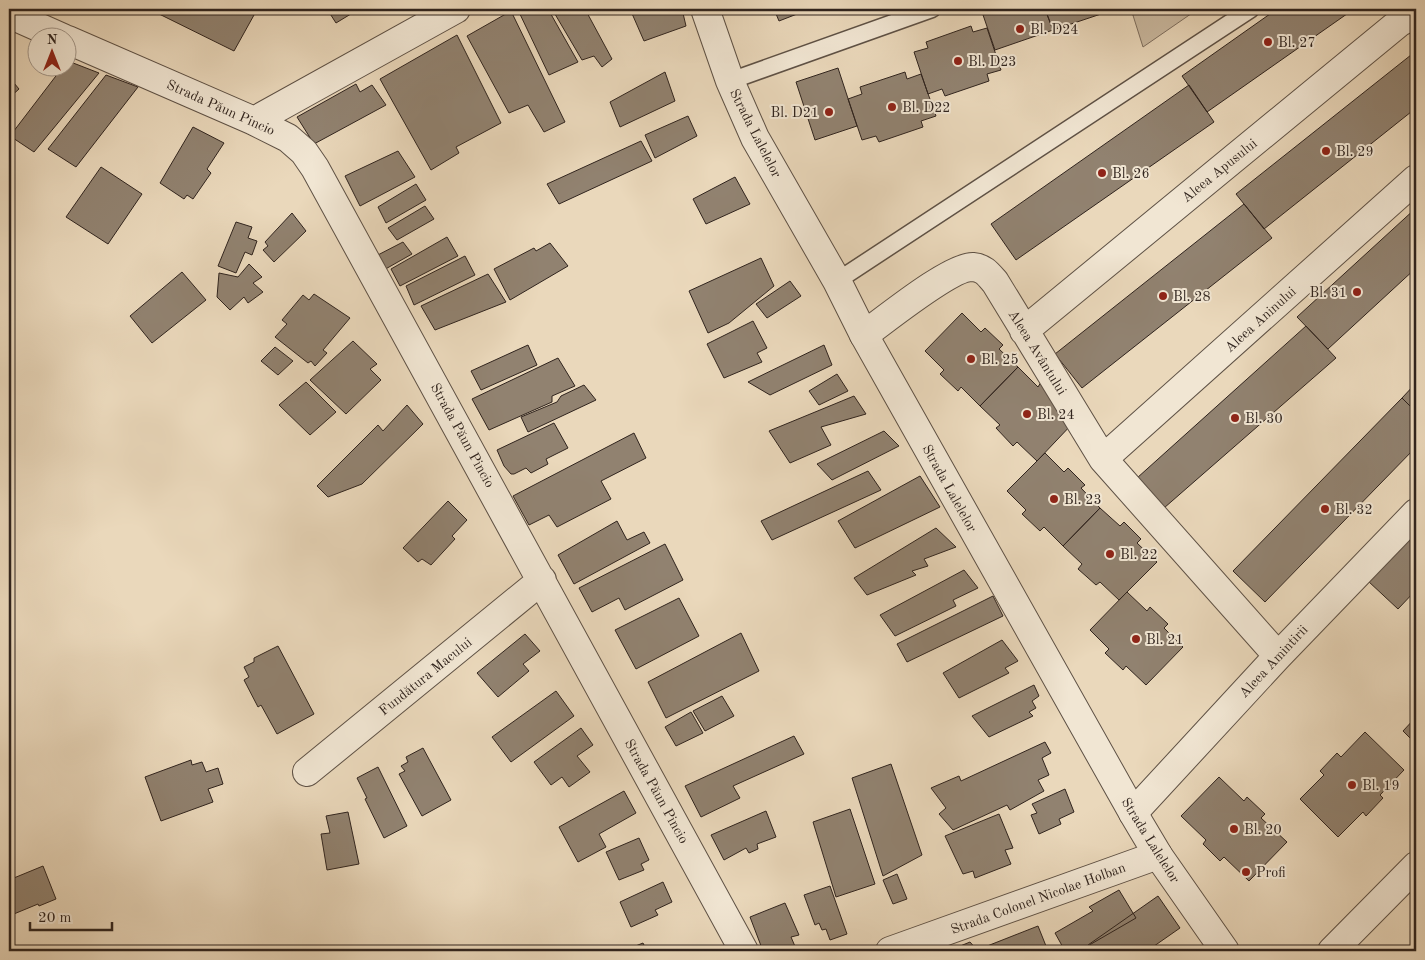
<svg xmlns="http://www.w3.org/2000/svg" width="1425" height="960" font-family="'Old Standard TT',serif">
  <rect width="100%" height="100%" fill="#ead8bb"/>
  <filter id="stains"><feTurbulence type="fractalNoise" baseFrequency=".004" numOctaves="4"/><feColorMatrix values="0 0 0 0 .2 0 0 0 0 .09 0 0 0 0 .02 0 0 0 .5 -.17"/></filter>
  <radialGradient id="worn" r=".72"><stop offset=".6" stop-color="#630" stop-opacity="0"/><stop offset="1" stop-color="#630" stop-opacity=".3"/></radialGradient>
  <path fill="#cab9a0" stroke="#7d6e5f" d="M1131,9h67l-55,38z"/>
  <path fill="#918270" stroke="#30241e" d="M149,9h97l8,6 -20,36z
    M327,9h32l-23,14z
    M520,9h28l30,53 -29,13 -31,-65z
    M552,9h33l27,50 -10,8 -8,-11 -12,4z
    M630,9h52l4,17 -42,15z
    M774,9h36l-31,12z
    M981,9h64l8,21 -58,20z
    M1045,9h65v2l-57,19z
    M1277,9h77l-147,103 -25,-36z
    M511,11l54,111 -21,10 -16,-27 -19,8 -42,-77z
    M971,26l2,6 14,-4 14,42 -14,4 2,7 -44,15 -3,-7 -14,5 -14,-42 14,-4 -2,-6z
    M457,35l44,88 -45,24 3,6 -28,17 -51,-91z
    M1416,51v57l-152,121 -28,-35z
    M68,61l31,12 -65,79 -24,-16 52,-68h6z
    M838,68l19,58 -42,14 -19,-58z
    M665,72l10,29 -55,26 -10,-25z
    M905,72l2,7 14,-5 15,42 -15,5 2,6 -44,15 -3,-6 -14,4 -14,-41 14,-5 -2,-7z
    M106,75l32,12 -62,80 -28,-18z
    M9,77l10,12 -10,9z
    M356,84l4,8 12,-7 14,20 -72,39 -17,-27z
    M1189,85l25,37 -198,138 -25,-36z
    M688,116l9,20 -42,22 -10,-23z
    M193,127l31,16 -17,26 4,4 -18,26 -6,-4 -3,4 -24,-16z
    M641,141l11,20 -93,43 -12,-20z
    M398,151l17,26 -55,29 -15,-30z
    M101,167l41,27 -34,50 -42,-27z
    M735,177l15,27 -44,20 -13,-25z
    M416,184l10,16 -40,23 -8,-16z
    M1244,204l28,34 -190,150 -27,-34z
    M425,206l9,13 -37,21 -9,-12z
    M1416,208v60l-88,81 -31,-32z
    M292,213l14,18 -32,31 -11,-12 5,-4 -3,-4z
    M236,222l16,5 -4,11 9,3 -5,14 -7,-3 -9,21 -18,-7z
    M447,237l11,19 -58,30 -9,-17z
    M403,242l9,12 -30,17 -8,-14z
    M550,243l18,23 -58,34 -16,-31 40,-21 2,3z
    M465,256l10,19 -61,30 -8,-19z
    M761,258l13,28 -45,37 -21,10 -19,-42z
    M249,264l13,13 -9,6 10,9 -15,11 -4,-6 -14,13 -13,-13 2,-24 19,4z
    M182,272l24,28 -54,43 -22,-27z
    M488,274l18,28 -71,28 -14,-24z
    M790,281l11,15 -34,22 -11,-14z
    M314,294l36,24 -27,32 4,3 -12,13 -4,-5 -3,2 -33,-26 12,-13 -5,-4 21,-25 6,5z
    M962,313l19,19 4,-4 18,17 -4,4 19,18 -38,39 -19,-19 -3,4 -18,-17 4,-4 -19,-19z
    M753,321l14,27 -10,5 5,9 -38,16 -17,-34z
    M1306,326l30,32 -172,150 -27,-30z
    M353,341l24,23 -7,5 11,11 -35,34 -36,-34z
    M528,345l9,20 -56,25 -10,-19z
    M824,345l8,20 -62,30 -22,-13z
    M275,347l18,14 -15,14 -17,-14z
    M558,358l17,28 -23,10v6l-63,28 -17,-31z
    M1018,367l20,20 3,-5 33,40 -37,39 -20,-19 -4,4 -17,-18 4,-3 -20,-19z
    M837,374l11,17 -29,14 -10,-14z
    M306,382l30,30 -26,23 -31,-30z
    M1416,383v29l-14,-14z
    M584,385l12,15 -68,32 -7,-15 36,-15 4,-6z
    M854,396l12,18 -45,13 10,18 -41,18 -21,-32z
    M1402,398l14,14v35l-151,155 -32,-31z
    M407,405l16,19 -61,60 -34,13 -11,-11 61,-61 5,6z
    M554,423l14,25 -22,11 2,5 -17,9 -5,-5 -12,6h-3l-7,-8 -7,-16z
    M884,431l15,15 -67,34 -15,-16z
    M634,433l12,25 -45,23 10,18 -54,28 -8,-12 -20,10 -16,-29z
    M1045,453l19,19 4,-4 17,17 -4,3 19,20 -37,38 -19,-19 -4,4 -18,-17 4,-4 -19,-19z
    M868,471l13,19 -109,50 -11,-19z
    M920,476l20,31 -85,41 -17,-27z
    M448,501l19,19 -15,16 3,3 -24,26 -9,-6 -4,3 -15,-14z
    M1100,508l20,18 4,-4 17,17 -4,4 20,19 -38,38 -19,-18 -4,3 -18,-16 4,-5 -19,-18z
    M617,521l10,19 17,-8 6,11 -76,41 -16,-29z
    M936,528l20,19 -32,12 4,7 -16,5 4,4 -49,20 -13,-17z
    M1416,531v59l-18,19 -30,-28z
    M665,544l18,36 -58,30 -6,-12 -27,14 -13,-24z
    M964,570l14,18 -25,12 3,6 -61,30 -15,-21z
    M1127,592l20,19 3,-4 18,17 -4,4 19,19 -37,38 -20,-19 -3,4 -18,-17 4,-4 -19,-19z
    M993,596l10,20 -96,46 -10,-18z
    M679,598l20,38 -63,33 -21,-39z
    M741,633l18,38 -93,47 -18,-36z
    M525,634l15,17 -17,13 6,7 -31,26 -21,-24z
    M1002,640l16,21 -13,7 4,5 -50,25 -16,-25z
    M278,646l36,68 -37,20 -16,-29 -3,2 -14,-27 5,-3 -5,-10 10,-5v-4z
    M1034,685l5,11 -7,5 4,7 -7,4 4,4 -44,21 -17,-21z
    M556,691l18,25 -63,46 -19,-25z
    M722,696l12,20 -29,15 -12,-20z
    M691,712l12,21 -27,13 -11,-19z
    M1416,717v27l-13,-13z
    M581,728l12,17 -16,11 13,16 -21,15 -7,-10 -11,8 -17,-23z
    M1365,732l39,38 -24,25 3,3 -17,18 -3,-4 -25,25 -38,-38 24,-24 -4,-4 17,-18 4,4z
    M794,736l10,18 -71,32 7,12 -39,19 -16,-31z
    M1045,742l6,11 -9,5 7,17 -11,5 6,11 -34,19 -3,-5 -54,25 -14,-16 7,-6 -15,-20 28,-12 2,5z
    M423,748l28,52 -29,16 -23,-42 6,-3 -4,-5 7,-4 -2,-5z
    M191,760l1,5 10,-3 4,10 12,-4 5,16 -15,5 5,13 -52,19 -16,-44z
    M891,764l31,91 -39,21 -31,-98z
    M378,767l29,59 -23,12 -19,-39 2,-1 -10,-20z
    M1219,777l25,24 3,-4 18,17 -4,4 26,24 -38,39 -25,-24 -4,4 -17,-17 3,-4 -25,-24z
    M1065,789l9,23 -15,7 2,5 -22,10 -8,-19 6,-2 -5,-9z
    M624,791l12,22 -37,21 7,13 -28,15 -19,-35z
    M850,809l25,75 -39,13 -23,-75z
    M766,811l10,26 -19,7 1,5 -9,4 -3,-5 -22,12 -13,-25z
    M348,812l11,52 -32,6 -6,-36 9,-1 -4,-17z
    M999,814l14,34 -8,2 6,14 -36,14 -2,-7 -10,3 -18,-38z
    M639,838l10,22 -8,4 3,6 -25,10 -13,-28z
    M43,866l13,33 -17,7 -1,-2 -29,12v-36z
    M897,874l10,25 -14,5 -10,-24z
    M663,882l9,20 -17,8 3,5 -27,12 -11,-25z
    M830,886l17,48 -17,6 -4,-11 -4,1 -3,-7 -4,2 -11,-30z
    M1119,890l17,28 -57,33h-14l-10,-18 38,-22 -4,-4z
    M1158,896l22,32 -33,23h-54l-5,-6z
    M785,903l14,32 -8,2 6,14h-34l-13,-34z
    M1038,926l10,25h-94l-1,-2 17,-7 7,8z
    M643,943l4,8h-24z"/>
  <g fill="none" stroke-linecap="round" stroke-linejoin="round">
    <defs>
      <path id="service" d="M730,81l202,-72
        M837,281l414,-272"/>
      <path id="minor" d="M9,14l54,24
        M68,40l186,81 34,17 16,14 11,16 429,783
        M254,121l202,-112
        M1024,331l376,-309 16,-8
        M864,335c21,-15 87,-69 109,-68 11,1 15,7 22,15l108,177 175,197
        M1103,459l313,-280
        M307,772l235,-192
        M1133,813l145,-157 138,-143
        M890,951l268,-96"/>
      <path id="tertiary" d="M705,9l25,72 25,57 82,143 27,54 269,478 25,42 67,96
        M1332,951l84,-85"/>
    </defs>
    <use href="#service" stroke="#5e5145" stroke-width="19"/>
    <use href="#minor" stroke="#5e5145" stroke-width="30"/>
    <use href="#tertiary" stroke="#5e5145" stroke-width="30"/>
    <use href="#service" stroke="#f1e6d3" stroke-width="16"/>
    <use href="#minor" stroke="#f1e6d3" stroke-width="28"/>
    <use href="#tertiary" stroke="#f1e6d3" stroke-width="28"/>
  </g>
  <g fill="#8f2418" stroke="#f1e6d3" stroke-width="2">
    <circle cx="1020" cy="29" r="5"/>
    <circle cx="1268" cy="42" r="5"/>
    <circle cx="958" cy="61" r="5"/>
    <circle cx="892" cy="107" r="5"/>
    <circle cx="829" cy="112" r="5"/>
    <circle cx="1326" cy="151" r="5"/>
    <circle cx="1102" cy="173" r="5"/>
    <circle cx="1357" cy="292" r="5"/>
    <circle cx="1163" cy="296" r="5"/>
    <circle cx="971" cy="359" r="5"/>
    <circle cx="1027" cy="414" r="5"/>
    <circle cx="1235" cy="418" r="5"/>
    <circle cx="1054" cy="499" r="5"/>
    <circle cx="1325" cy="509" r="5"/>
    <circle cx="1110" cy="554" r="5"/>
    <circle cx="1136" cy="639" r="5"/>
    <circle cx="1352" cy="785" r="5"/>
    <circle cx="1234" cy="829" r="5"/>
    <circle cx="1246" cy="872" r="5"/>
  </g>
  <g text-anchor="middle" stroke-width="4" stroke-linejoin="round" paint-order="stroke">
    <g font-size="14" fill="#30241e" stroke="#f1e6d3" text-anchor="start">
      <text x="1030" y="34">Bl. D24</text>
      <text x="1278" y="47">Bl. 27</text>
      <text x="968" y="66">Bl. D23</text>
      <text x="902" y="112">Bl. D22</text>
      <text x="819" y="117" text-anchor="end">Bl. D21</text>
      <text x="1336" y="156">Bl. 29</text>
      <text x="1112" y="178">Bl. 26</text>
      <text x="1347" y="297" text-anchor="end">Bl. 31</text>
      <text x="1173" y="301">Bl. 28</text>
      <text x="981" y="364">Bl. 25</text>
      <text x="1037" y="419">Bl. 24</text>
      <text x="1245" y="423">Bl. 30</text>
      <text x="1064" y="504">Bl. 23</text>
      <text x="1335" y="514">Bl. 32</text>
      <text x="1120" y="559">Bl. 22</text>
      <text x="1146" y="644">Bl. 21</text>
      <text x="1362" y="790">Bl. 19</text>
      <text x="1244" y="834">Bl. 20</text>
      <text x="1256" y="877">Profi</text>
    </g>
    <g font-size="14" fill="#30241e" stroke="#f1e6d3">
      <text transform="translate(221 107) rotate(24)" y="5">Strada Păun Pincio</text>
      <text transform="translate(756 133) rotate(63)" y="5">Strada Lalelelor</text>
      <text transform="translate(1219 170) rotate(-39)" y="5">Aleea Apusului</text>
      <text transform="translate(1260 319) rotate(-42)" y="5">Aleea Aninului</text>
      <text transform="translate(1038 352) rotate(58)" y="5">Aleea Avântului</text>
      <text transform="translate(463 435) rotate(61)" y="5">Strada Păun Pincio</text>
      <text transform="translate(950 488) rotate(61)" y="5">Strada Lalelelor</text>
      <text transform="translate(1273 661) rotate(-47)" y="5">Aleea Amintirii</text>
      <text transform="translate(425 676) rotate(-39)" y="5">Fundătura Macului</text>
      <text transform="translate(657 791) rotate(61)" y="5">Strada Păun Pincio</text>
      <text transform="translate(1151 840) rotate(58)" y="5">Strada Lalelelor</text>
      <text transform="translate(1038 898) rotate(-20)" y="5">Strada Colonel Nicolae Holban</text>
    </g>
  </g>
  <rect width="1425" height="960" fill="none" stroke="#ead8bb" stroke-width="30"/>
  <rect x="10" y="10" width="1405" height="940" fill="none" stroke="#30241e" stroke-width="2.5"/>
  <rect x="15" y="15" width="1395" height="930" fill="none" stroke="#30241e"/>
  <g transform="translate(52 52)"><circle r="24" fill="#f1e6d3" stroke="#a4988b"/>
  <path d="M0-4L9 19L0 12L-9 19Z" fill="#8f2418"/>
  <text y="-8" font-size="14" font-weight="bold" text-anchor="middle" fill="#30241e">N</text>
  </g>
  <path d="M30 922v8h82v-8" fill="none" stroke="#30241e" stroke-width="2.5"/>
  <text x="38" y="922" font-size="15" fill="#30241e" stroke="#f1e6d3" stroke-width="4" paint-order="stroke">20 m</text>
  <rect width="100%" height="100%" filter="url(#stains)"/>
  <rect width="100%" height="100%" fill="url(#worn)"/>
</svg>
